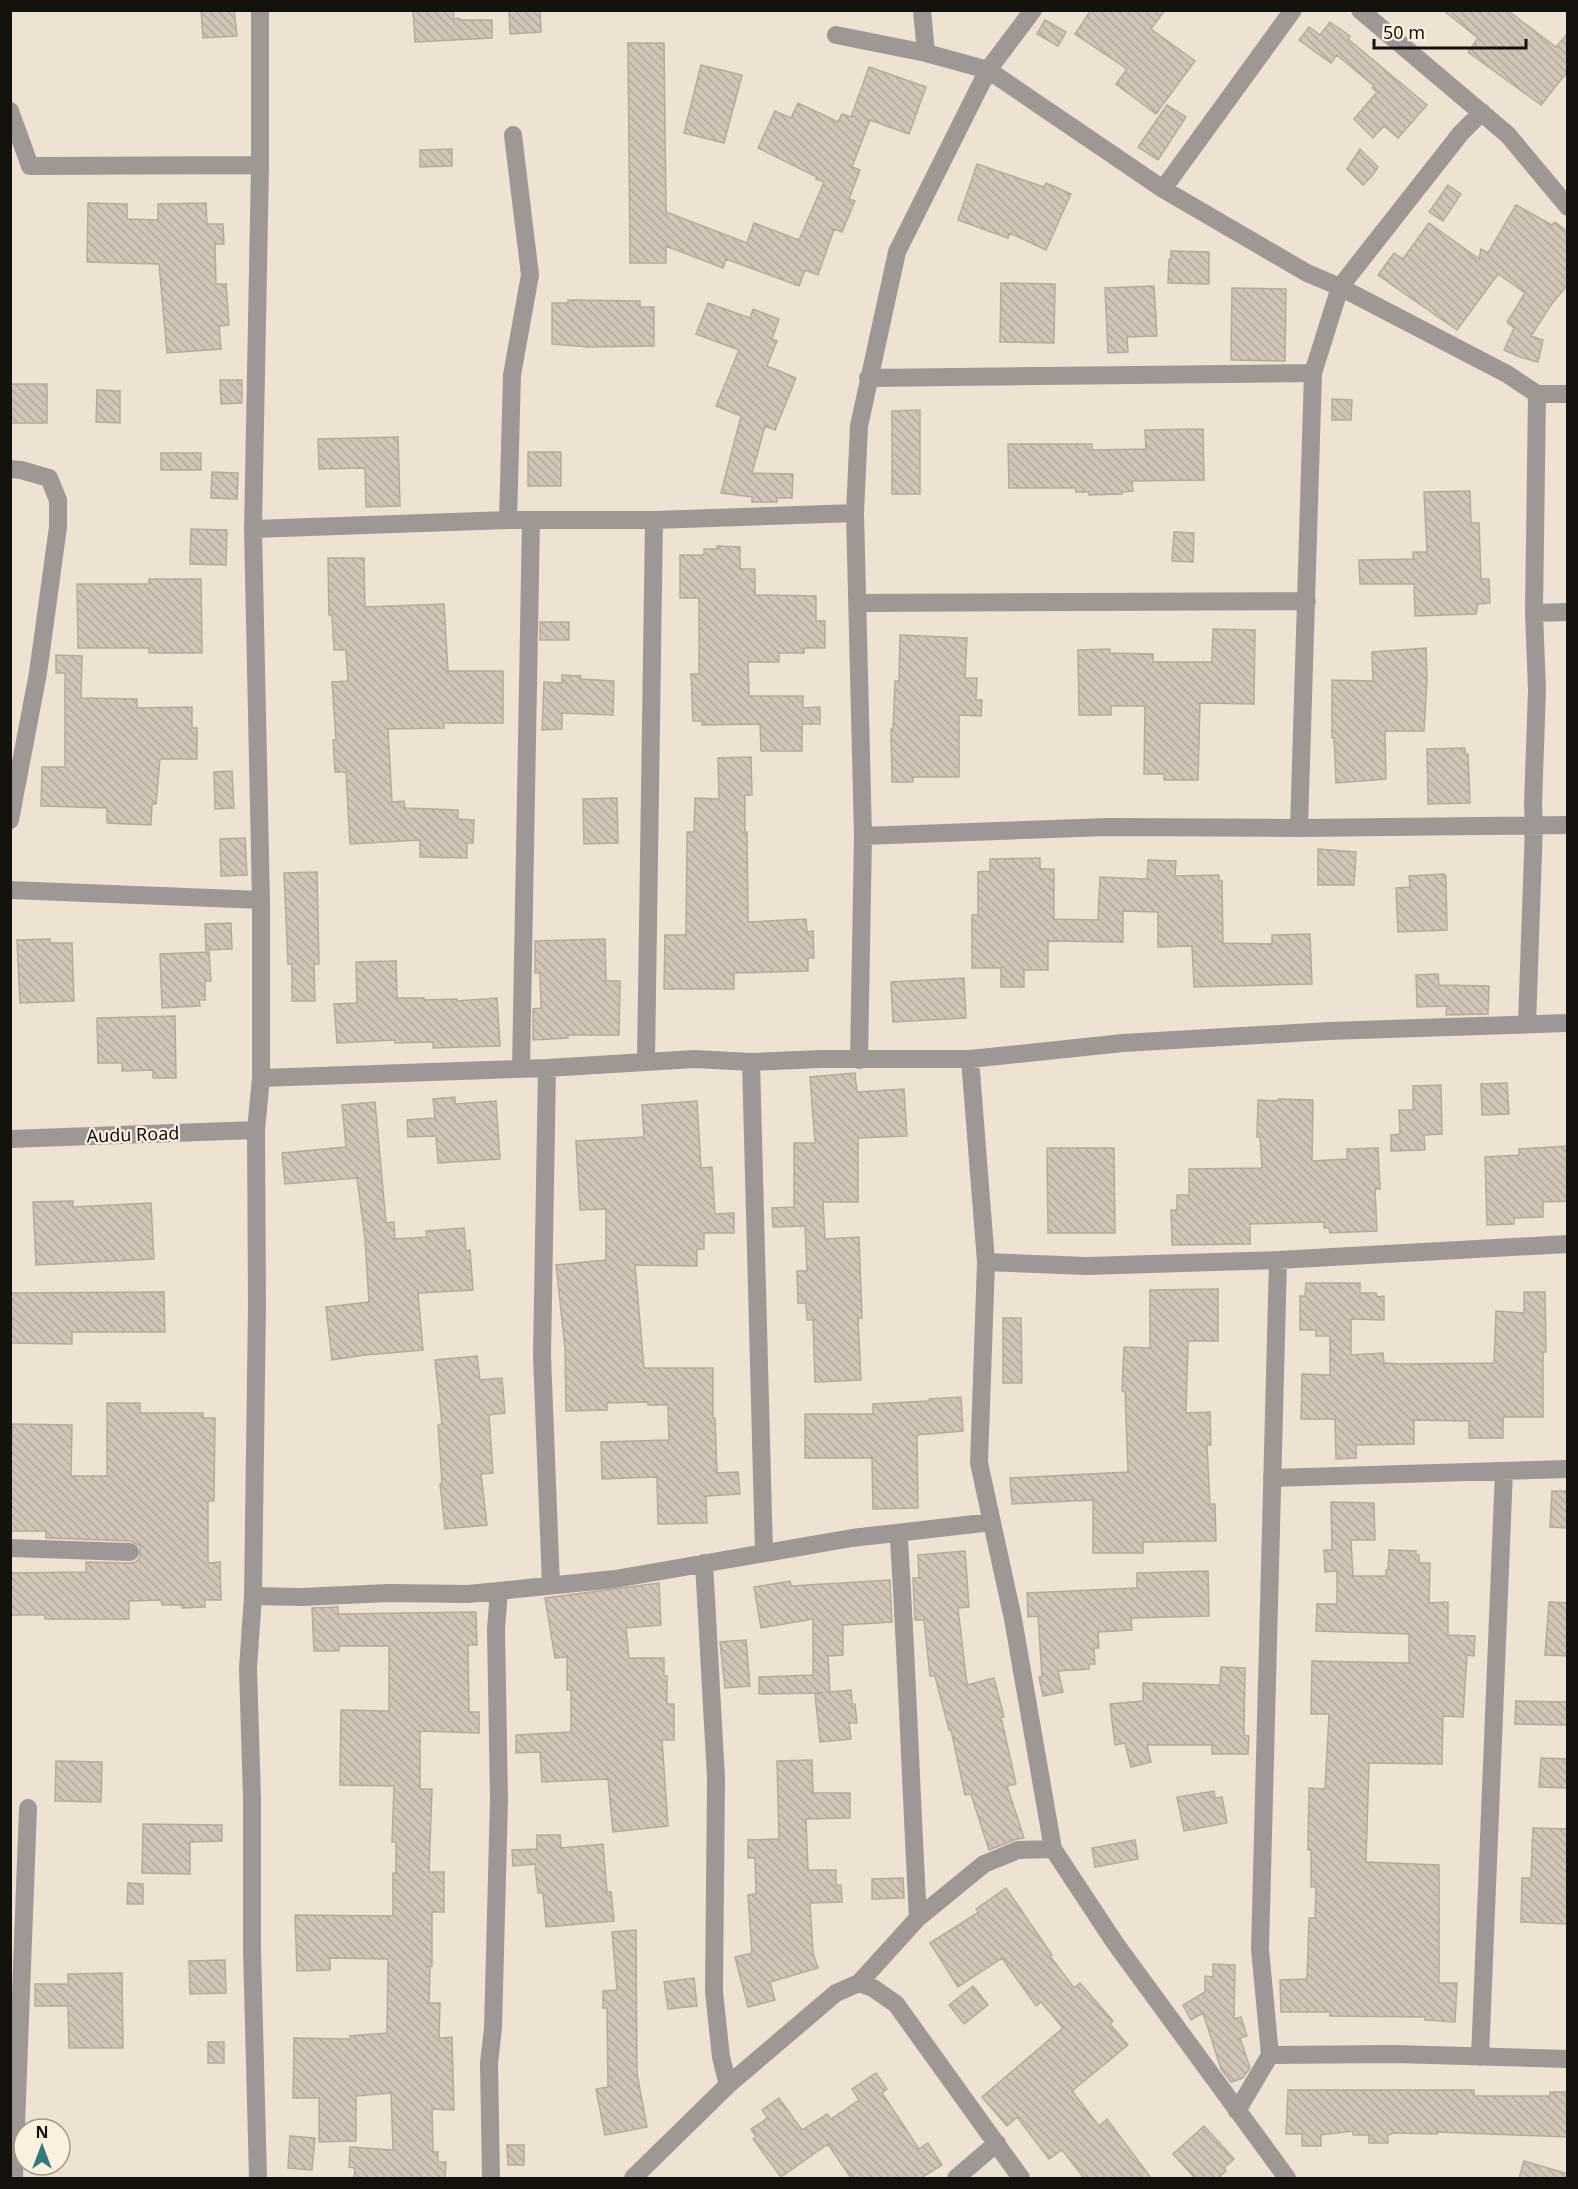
<svg xmlns="http://www.w3.org/2000/svg" width="1578" height="2189" font-family="'Noto Sans',sans-serif">
  <defs>
    <pattern id="building-back-hatch" width="6" height="6" patternUnits="userSpaceOnUse" patternTransform="scale(1.5)"><rect width="6" height="6" fill="#d1c5b7"/><path d="M-1 5l2 2M0 0l6 6M5-1l2 2" fill="none" stroke="#b3a89c"/></pattern>
  </defs>
  <rect width="100%" height="100%" fill="#eee3d3"/>
  <path fill="url(#building-back-hatch)" stroke="#b5aa9c" stroke-width="1.5" d="M201,10h33l3,26 -34,2z
    M413,10h40l1,9 5,-1v2h33v18l-77,4z
    M509,10h31l1,22 -31,2z
    M1091,10h74l-14,19 44,32 -39,53 -40,-30 11,-15 -52,-35z
    M1443,10h64l49,37 12,-14v38l-27,34 -73,-53 10,-14z
    M1045,20l21,12 -8,14 -21,-12z
    M1330,22l20,14 -2,3 79,66 -29,33 -14,-12 -11,12 -19,-19 23,-27 -5,-4 2,-2 -37,-31 -6,8 -32,-23 10,-13 11,8z
    M628,43h36l2,169 81,31 7,-20 45,17 25,-58 -8,-3 1,-2 -59,-29 17,-37 16,7 7,-15 40,19 4,-8 9,3 18,-50 57,20 -17,47 -39,-14 -18,47 8,3 -11,29 6,2 -13,31 -8,-3 -16,46 -13,-5 -6,16 -73,-27 -3,9 -57,-22v17h-36z
    M701,65l41,10 -18,68 -40,-10z
    M1167,105l19,12 -28,43 -20,-13z
    M452,149v17l-32,1v-17z
    M1360,149l18,18 -6,9 -9,9 -16,-16z
    M977,164l67,23 2,-4 25,11 -25,56 -36,-17 -2,5 -50,-18z
    M1448,185l13,9 -18,27 -14,-9z
    M88,203l39,1v15l31,1v-16l48,-1 1,21h16l1,20h-9l1,40h10l3,41 -10,1 2,23 -54,4 -8,-89 -72,-2z
    M1516,205l36,20 3,-3 13,10v52l-17,21 -20,31 12,4 -5,22 -18,-5 -16,-7 10,-22 -7,-6 18,-29 -27,-19 -41,56 -79,-55 16,-22 9,6 26,-36 50,36 2,-10 7,4z
    M1171,251l38,1v32l-41,-1 1,-24h2z
    M1001,283l54,1 -1,59 -54,-1z
    M1154,286l3,50 -30,1 1,15 -20,1 -3,-65z
    M1232,288l54,1 -1,72 -54,-1z
    M568,300l72,1v6h14v39l-65,1 -37,-3v-41h16z
    M708,303l42,15 3,-9 26,10 -7,20 5,2 -10,25 29,12 -21,52 -10,-4 -13,47 41,1 -1,24h-15v4h-25v-5l-31,-4 20,-77 -25,-10 23,-56 -43,-16z
    M220,380h22v23l-21,1z
    M10,384h37v39h-37z
    M97,390l23,1v32l-24,-1z
    M1332,399l20,1 -1,20h-19z
    M920,410v84h-28v-83z
    M1203,429l1,51 -72,1 1,10 -11,1v2l-33,1v-3h-13v-4h-67l-1,-44h84v6l54,-1 -1,-19z
    M398,437l2,69 -34,1 -1,-39 -46,1 -1,-30z
    M528,452h33v34h-33z
    M161,453h40v17h-40z
    M212,472l26,1 -1,26 -26,-1z
    M1470,491l1,32h8l2,56h8l1,24 -12,1 -2,10 -61,2 -1,-32h-54l-1,-24 54,-1v-7h14l-3,-60z
    M191,529l36,1 -1,35 -36,-1z
    M1174,532l20,1 -1,29 -21,-1z
    M717,546l23,1v22h15v26l61,1v25h9v27h-21v5h-25v9h-31l1,34h54v12l17,-1v17h-18v27h-41l-1,-27 -58,1v-4h-9l-2,-47h8v-76h-19v-43h24v-6h13z
    M328,558h36l1,49 79,-3 4,67h55v52h-59v5l-56,1 4,73 12,-1 1,7 53,2v9l16,1 -1,23h-6v15l-47,-1v-17l-70,4 -4,-72h-11l-2,-32h3l-4,-58 16,-1 -2,-31h-12l-2,-35h-3z
    M149,579h52l1,74h-53v-5h-71l-1,-64h72z
    M540,622h29v18h-29z
    M1213,629l42,1 -1,74 -54,-1 -2,77h-34v-6h-20l1,-68h-34v9h-32l-1,-65 32,-1v4l43,1v8h59z
    M900,635l67,3 -2,40h12l-1,22h6l-1,16 -22,-1v62h-46v5h-21l-1,-53h2l2,-48h4z
    M1426,648l1,31 -3,52h-39l1,48 -50,4 -2,-45h-2v-58l41,1 -1,-29z
    M56,655l26,1 -1,42 56,1v9l55,-1v21h5v31h-37l-4,45h-4l-1,21 -44,-2v-15l-66,-2 1,-39h23v-94h-9z
    M562,675l19,1 -1,3 34,2 -1,34 -51,-2v16l-20,1 2,-48 18,1z
    M1465,748v6h3l2,49 -42,1 -1,-55z
    M751,757l1,38h-7v37h2l1,90 58,-3 1,13 6,-1 1,27h-6v13l-74,2v16h-70l1,-54h21l1,-103h7l1,-34 24,1 -1,-41z
    M232,771l2,37 -19,1 -1,-37z
    M617,798l1,45 -34,1 -1,-45z
    M245,838l2,37 -26,1 -1,-37z
    M1318,849l38,3 -2,33h-36z
    M1040,858v11h14v50l44,1 2,-43 47,2 1,-19 28,1 -1,15 44,-1v6h3l1,62 49,1v-9l38,-1 2,50 -118,3 -2,-41 -34,1v-35l-35,-1v31l-75,-1v29h-24v17h-23v-19h-29v-53h6v-43l12,-1v-12z
    M317,872l2,92h-5l1,37h-23v-37h-4l-4,-91z
    M1444,874l2,2 1,54 -49,2 -2,-44 14,-1 -1,-11z
    M231,923l1,26 -26,1 -1,-26z
    M50,939v4h22l2,58 -54,2 -3,-63z
    M605,939l1,42h14l-1,54h-51v3l-35,2v-31l8,-1 -1,-35h-5v-32z
    M209,952l2,29h-6v19h-6l1,6 -38,2 -2,-54z
    M396,961l1,37h27v2l33,-1v2l40,-3 3,48 -67,2v-6l-38,1v-3l-58,3 -3,-39 23,-1 -1,-41z
    M1438,974l1,11 50,1 -1,28 -42,1 1,-9 -30,1 -1,-32z
    M964,978l2,40 -73,4 -2,-40z
    M175,1016l1,62h-23v-8l-31,1v-8h-24l-1,-45z
    M855,1073l2,19 47,-3 3,47 -49,2v64h-35l2,37 34,-2 3,81 -4,1 3,61 -46,2 -2,-62h-6l-1,-17h-8l-1,-32h10l-2,-45 -32,1 -1,-19 22,-1v-64h21l-5,-66z
    M1507,1083l2,31 -27,1 -1,-31z
    M1441,1085l1,49 -18,1 1,15 -34,1v-16l9,-1 -1,-24h14v-24z
    M455,1097v7l41,-3 4,58 -62,4 -2,-27 -28,1 -1,-17 28,-2 -2,-19z
    M1278,1099l35,1 -1,61 35,-2v-10l31,-1 2,41h-5l2,42 -47,2 -1,-5h-5v-6l-74,2v20l-78,1 -1,-35h6v-15h12v-26l73,-1 -2,-31h-3l1,-37 20,1z
    M697,1101l4,67 11,-1 3,47 19,-1v20h-30v16h-7v17l-62,-1 9,103h69v50h2l2,55 21,-1 2,22 -34,2 1,27 -49,1 -1,-47 -55,2 -1,-37 68,-2 -1,-35h-20v-3l-41,1v7l-41,1 -1,-63 -9,-83 50,-5v-51l-26,1 -4,-69 68,-4 -2,-32z
    M375,1102l11,121 8,-1 1,17 32,-2 -1,-6 38,-3 2,23 4,-1 3,40 -55,3 5,57 -57,5 -34,5 -6,-53 43,-5 -4,-63 -8,-61 -72,6 -3,-31 64,-6 -4,-42z
    M1568,1146v55l-25,1v15l-29,1v6l-27,1 -2,-68 34,-2v-6z
    M1047,1148h67l1,85h-67z
    M73,1201v6l78,-4 3,56 -118,6 -3,-63z
    M1306,1283h54v10h16l1,4 7,-1v24l-33,-1v36l32,-2 1,10 14,1 96,-1 2,-52 28,2v-21h21l1,60h-3v65h-40v21h-34v-17l-55,-1v24l-58,1v13l-20,1 -1,-40h-34l1,-45 28,1v-39h-14v-6h-16v-34h5z
    M1218,1289v52h-30l-2,72 24,-1 1,33h-4l3,59h5l1,37 -73,1v11h-50v-53l-81,4 -2,-26 118,-6 -3,-81h-3l2,-44 26,1v-58z
    M164,1292l1,40h-93v12l-62,-1v-50z
    M1003,1318h18l1,65h-19z
    M477,1356l3,24 22,-2 3,35 -16,2 4,58 -12,1 6,51 -42,4 -5,-45 2,-1 -4,-58 4,-1 -7,-64z
    M961,1397l2,34 -46,4 1,73 -45,1 -1,-51h-67v-44h68v-10l56,-3v-2z
    M107,1403h33v10h63v5h12l-1,83h-6v62l12,-1 1,38h-16v7l-23,1v-3h-20l-1,-5 -32,1v18h-84v-4h-35v-42l76,-1v-10l44,1 6,-1 4,-5v-11l-9,-5 -85,-3v-7h-36l2,-107 60,1 -1,51h36z
    M1552,1491h16v37l-18,-1z
    M1331,1502l43,1 1,37h-24l2,36h33v-6h2l1,-20 27,1v4h3v8h11l-1,40 19,-1v33l27,1 -1,20 -7,-1 -4,62 -20,-1 -1,48 -73,-1 -3,99 73,3v118h18l-2,39 -30,-2v-3l-95,-1v-4h-49l-1,-32 27,-1 2,-61h6l1,-31h-5v-37h-3l1,-62 16,1 4,-75h-18l1,-53 97,2v-29l-93,-3 1,-27h20v-33l-12,1 -1,-22h8z
    M965,1551l4,56 -11,1 9,77 27,-7 10,39h-3l15,67 -9,2 17,52 -10,2 -25,10 -18,-56 -6,1 -14,-65h-2l-14,-54h-5l-6,-56h-9l-2,-42h6l-1,-23z
    M1208,1571l1,45 -78,2 1,12 -34,2 1,16h-5l1,16h-6v5l-31,2 5,21 -20,4 -4,-19h3l-4,-61 -10,1 -1,-24 110,-5v-15z
    M890,1580l2,42 -49,3v30l-15,1 2,36 21,-2 1,14h3l2,19h-8l2,16 -31,3 -5,-48 8,-1 -64,1v-17l54,-2v-56l-52,9 -7,-41 36,-6 1,5z
    M659,1583l2,42 -35,3 3,30h35v18h3v28h7v36h-12l6,86 -55,6 -5,-53 -66,3 -2,-30 -24,1v-18l55,-3v-42h-4v-33l-12,1 -10,-60z
    M1549,1602l19,1v53l-23,-1z
    M338,1607v7l138,-2 1,33h-9l1,67h10v21l-59,-2v58h12l-3,83h15v40h-12v54h-2l-1,37h11l-1,35 13,-1 2,73 -22,-1 1,43h5v10h8l-1,16h-91l1,-10 -6,-1 1,-20 43,3 -2,-57 -35,3v45l-37,1v-44h-26l1,-60 56,1v-3l37,-3 1,-74 -58,-1v12l-33,1 -2,-56 98,1v-43h3v-31h-4l2,-56 -54,-1 1,-75 48,1v-65h-50v5h-25l-2,-43z
    M746,1640l4,46 -25,2 -5,-46z
    M1221,1667l24,1 -1,67 5,1 -1,18h-36v-9h-65l4,17 -20,5 -6,-24 -10,2 -5,-41 33,-3v-18l77,2z
    M1516,1701l52,1v23l-53,-1z
    M1541,1758l27,1v29l-29,-1z
    M812,1760l1,33h37v25l-44,1 2,51h28v15h5l1,17 -32,1 3,50 5,15 -48,14 5,18 -27,7 -13,-50 17,-4 -4,-58 8,-1 -1,-36h-7v-18l31,-1 -2,-78z
    M56,1761l46,1 -1,40 -46,-1z
    M1214,1791l1,7 7,-1 5,26 -43,8 -7,-34z
    M143,1824l79,1v16l-32,1v32l-48,-1z
    M1533,1828l35,1v95l-47,-2 1,-44h9z
    M537,1835h23l1,13 42,-4 4,48h4l3,29 -68,6 -3,-34h-5l-3,-29 -22,2 -1,-16 25,-1z
    M1135,1840l3,19 -43,8 -3,-19z
    M903,1878l1,20 -32,1v-20z
    M128,1883l15,1v20h-16z
    M1006,1888l46,67 -2,1 24,32 6,-5 33,38 -3,3 18,21 -56,46 27,35 8,-7 44,59h-67l-22,-28 -13,9 -32,-42 -10,9 -25,-29 81,-69 -22,-26 -5,4 -34,-48 -44,29 -28,-44 49,-31 -3,-3z
    M636,1930l1,144 10,53 -42,8 -9,-46 12,-2 -1,-79h-4v-17l14,-1 -5,-58z
    M225,1960l1,33 -36,1 -1,-33z
    M1213,1964l22,1 -1,54 7,-2 6,19 -7,2 10,30 -7,10 -12,4 -10,-13 -18,-56 -12,7 -8,-15 22,-13v-16l8,1z
    M122,1973l1,75h-54l-1,-42h-33v-22h33v-10z
    M694,1978l3,28 -29,3 -4,-27z
    M973,1986l15,19 -24,19 -15,-19z
    M208,2042h16v21h-16z
    M876,2073l11,16 -5,4 37,56 9,-6 14,22 -21,13h-70l-23,-34 -47,33 -28,-38 3,-2 -5,-8 17,-11 -6,-8 17,-12 23,32 25,-16 4,5 28,-19 -7,-11z
    M1288,2090h186v6h76v-4h18v45l-131,-5v2l-43,-1 -6,2v8h-19v-8h-16v-4l-32,4v11h-19v-12h-16z
    M1204,2126l30,33 -10,9 2,3 -8,7h-23l-22,-24z
    M290,2136l25,2 -3,32 -24,-2z
    M507,2145h17v20h-16z
    M1524,2161l44,13 -1,4h-48z"/>
  <g fill="none" stroke-linecap="round" stroke-linejoin="round">
    <path stroke="#9f9794" stroke-width="18" d="M922,10l4,43
      M1360,10l148,125 60,72
      M836,35l90,18 62,17 175,119 144,84 33,14 167,87 30,20h31
      M10,111l20,55 230,-1
      M1163,189l130,-179
      M868,378l445,-5
      M10,469l11,1 28,8 9,22v27l-20,146 -28,147
      M508,520l4,-145 18,-100 -17,-140
      M253,529l255,-9h146l201,-7
      M858,603l449,-2
      M1534,613l34,-1
      M1299,828l14,-455 27,-86 121,-154 21,-21
      M863,836l244,-9 192,1 269,-3
      M10,890l251,10
      M1527,1024l7,-199 -1,-21 4,-114 -3,-77 3,-219
      M970,1059l16,203 -7,201 34,156 40,230 62,94 172,235
      M859,1060l4,-224 -8,-323 4,-87 38,-174 91,-182 45,-60
      M646,1061l8,-541
      M751,1062l13,491
      M547,1068l-5,288 9,229
      M521,1069l10,-549
      M261,1078l286,-10 148,-9 56,3 70,-3h149l153,-16 206,-12 239,-8
      M10,1139l246,-9
      M986,1262l101,4 191,-6 290,-16
      M1272,1478l296,-9
      M899,1540c8,126 12,252 19,378
      M10,1548l120,4
      M704,1563l12,215 -2,214 7,65 7,28
      M253,1596l49,1 86,-4 80,1 31,-3 116,-12 237,-41 140,-16
      M859,1983l14,5 23,16 125,174
      M1270,2055l125,-1 173,5
      M1480,2057l24,-586
      M1237,2111l33,-56 -10,-106 18,-689
      M14,2178l14,-370
      M258,2178l-6,-228v-152l-4,-130 5,-72 4,-291 -1,-175 5,-52v-178l-8,-371 7,-364v-155
      M491,2178l-2,-115 4,-35 6,-228 -3,-171 3,-38
      M633,2178l95,-93 108,-92 23,-10 59,-65 66,-54 34,-14 35,-1
      M956,2178l41,-35"/>
  </g>
  <g text-anchor="middle" stroke-width="4.5" stroke-linejoin="round" paint-order="stroke">
    <g font-size="18" fill="#15110c" stroke="#fcf0e1">
      <text transform="translate(133 1135) rotate(-2)" y="6">Audu Road</text>
    </g>
  </g>
  <rect width="1578" height="2189" fill="none" stroke="#15110c" stroke-width="24"/>
  <g transform="translate(42 2147)"><circle r="28" fill="#fcf0e1" stroke="#a0978c" stroke-width="1.5"/>
  <path d="M0-4.5L10 22L0 15L-10 22Z" fill="#327b79"/>
  <text y="-9" font-size="16" font-weight="bold" text-anchor="middle" fill="#15110c">N</text>
  </g>
  <path d="M1374 39v9h152v-9" fill="none" stroke="#15110c" stroke-width="3"/>
  <text x="1383" y="39" font-size="18" fill="#15110c" stroke="#fcf0e1" stroke-width="4.5" paint-order="stroke">50 m</text>
</svg>
